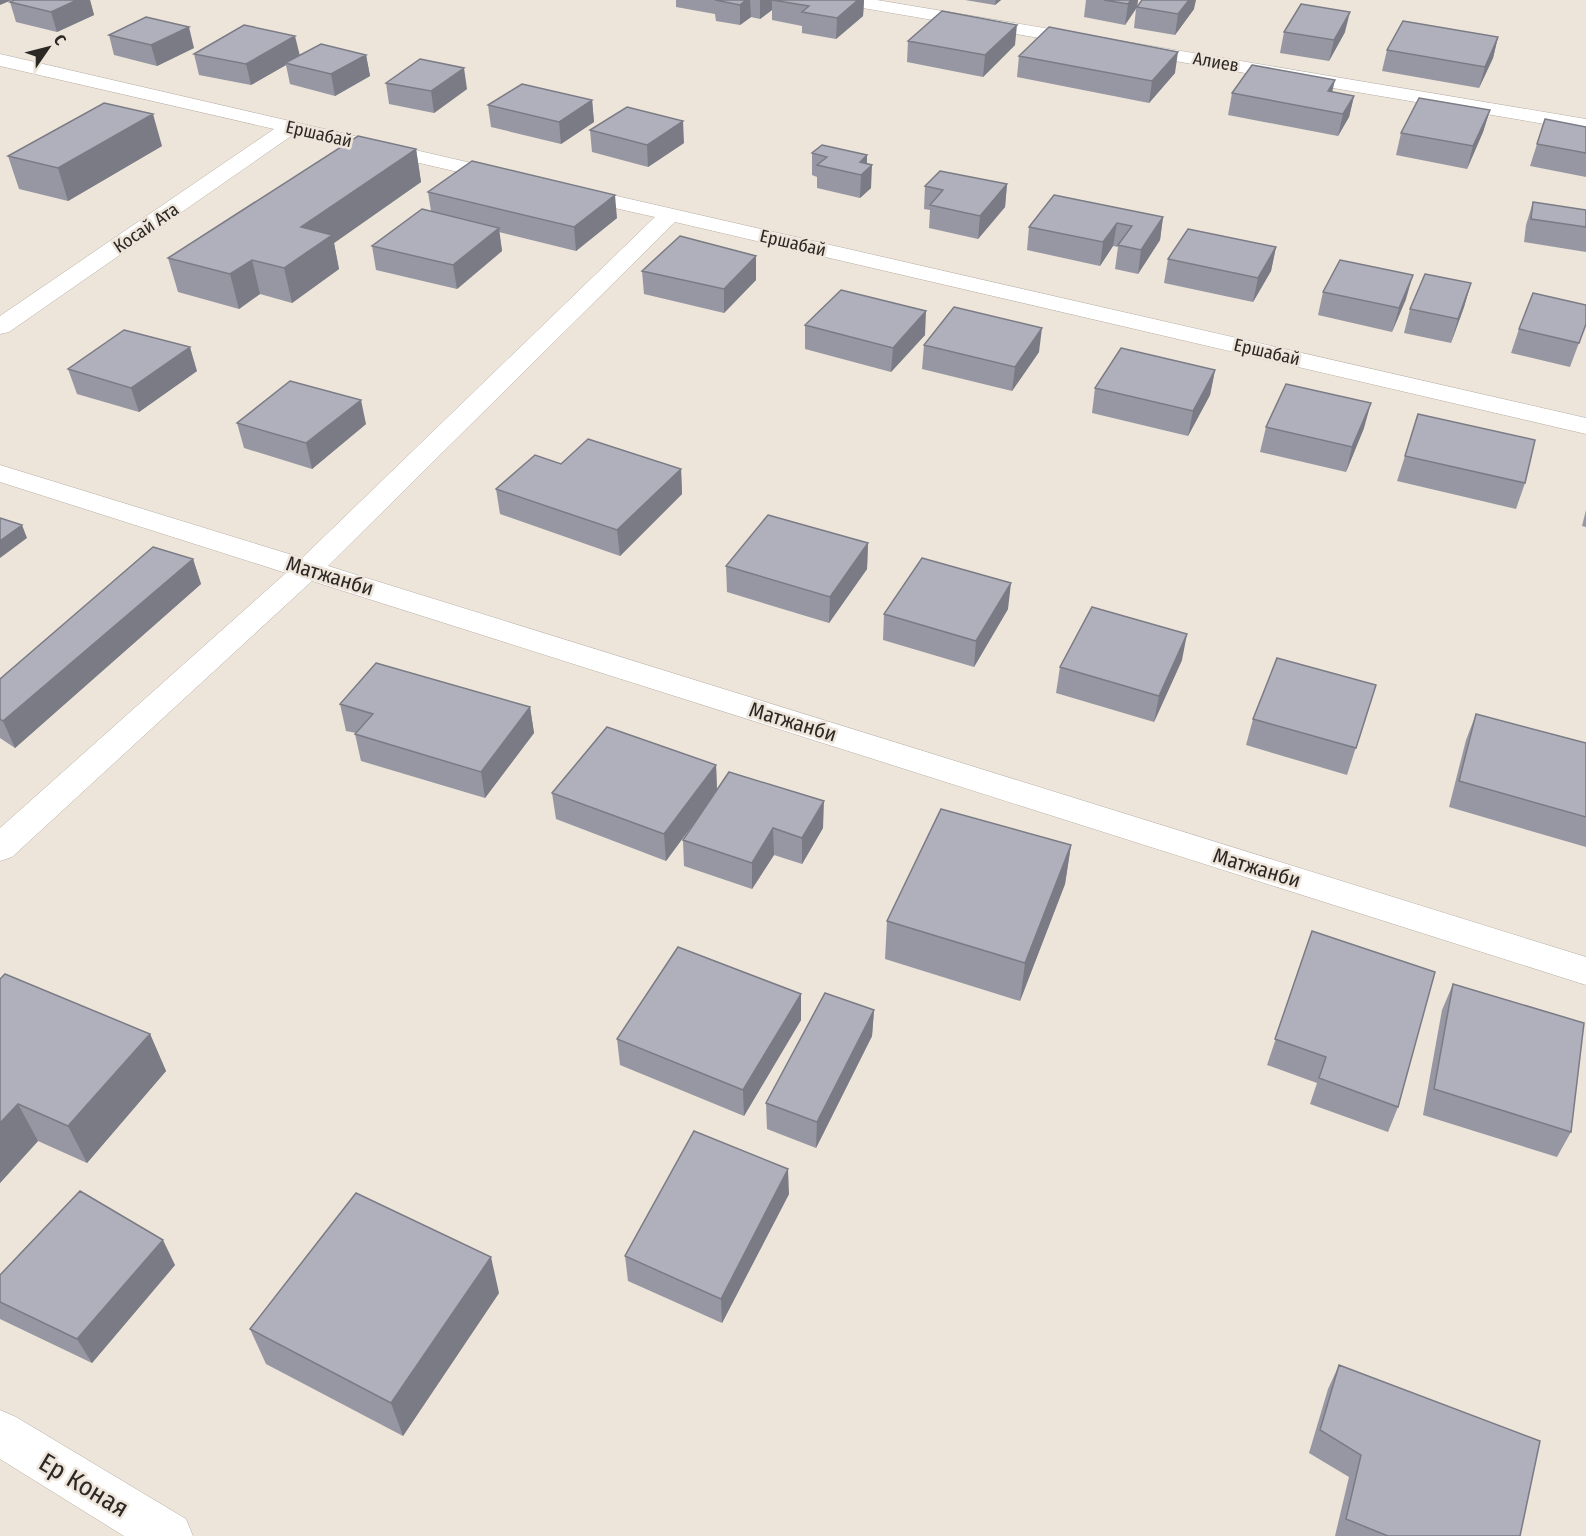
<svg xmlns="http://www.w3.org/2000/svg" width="1586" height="1536" font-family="'Fira Sans Condensed',sans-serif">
  <rect width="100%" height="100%" fill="#ede4da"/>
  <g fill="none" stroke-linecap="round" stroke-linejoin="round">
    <defs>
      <path id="minor" d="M836,0h41l709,119v12l-741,-126z
        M0,54l506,117 7,2 4,4 -4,4 -7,2 -212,-49 -285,198 -9,2v-18l274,-187 -274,-63z
        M573,186l1013,232v16l-911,-212 -347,344 1258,391v28l-1274,-404 -300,276 -12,4v-33l286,-255 -286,-91v-17l302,93 353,-341 -90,-20 -3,-5 3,-5z
        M0,1410l16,7 170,102 7,17h-69l-124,-77z"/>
    </defs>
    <use href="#minor" stroke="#b7aea5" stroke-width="1"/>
    <use href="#minor" fill="#fff" fill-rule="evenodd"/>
  </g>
  <path fill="#9697a2" d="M14,0h76l4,15 -37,17 -41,-10 -6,-20z
    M676,0h188l-1,16 -27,23 -34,-6v-7l-30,-6v-10l-12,9 -9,-2 -11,8 -24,-4 -1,-7 -39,-7z
    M965,0h36l-6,5z
    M1086,0h52l-1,6 57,3 -19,26 -41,-7 2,-19 -11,16 -41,-8z
    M1284,32h61l-16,29 -49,-8z
    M109,35l85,13 -37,18 -43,-11z
    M1498,37l-5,21 -14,30 -97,-17 5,-21z
    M908,41l107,4 -32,32 -76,-15z
    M194,54l105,1h67l4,21 -35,20 -45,-12 -4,-19 -35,20 -52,-10z
    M1019,56l156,17 -26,30 -132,-26z
    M386,83l81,6 -33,24 -45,-9z
    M1332,92l22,4 -5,21 -11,19 -110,-21 4,-22z
    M592,100l2,22 -33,22 -70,-17 -3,-22z
    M1490,110l-7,22 -16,37 -71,-14 5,-22z
    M1545,119l41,8v50l-56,-11z
    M590,130l94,13 -36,24 -56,-15z
    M162,146l-94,55 -49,-12 -11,-33z
    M416,149l5,33 -87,61 5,26 -47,34 -32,-9 -21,15 -61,-17 -10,-34z
    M812,153l55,2v9l4,24 -11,10 -43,-10v-11l-5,-2z
    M1007,184l-2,23 -27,32 -49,-11 1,-18 -6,-1 1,-23z
    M428,192l189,26 -41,33 -77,-19 3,19 -45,38 -81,-19 -4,-24 59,-35z
    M1533,202l53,8v42l-62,-10 2,-17z
    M1163,217l-3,23 -22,34 -23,-5 3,-22 -5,-1 -13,20 -73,-16 2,-23z
    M1276,247l-5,24 -18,31 -89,-19 4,-24z
    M642,271l114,9 -32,33 -80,-19z
    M1471,283l-7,24 -13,36 -47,-10 6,-24z
    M1323,292l83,7 -14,33 -74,-17z
    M1586,324l-16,43 -59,-14 8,-24z
    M805,325l120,10 -34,37 -86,-23z
    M924,345l115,7 -27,39 -90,-22z
    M68,369l129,2 -58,41 -62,-18z
    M1215,370l-5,25 -22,41 -96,-23 3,-25z
    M237,423l129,1 -54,45 -68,-21z
    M1266,427l98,1 -18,44 -86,-20z
    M1405,456l120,27 -9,26 -119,-28z
    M561,464l120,5 1,25 -62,62 -120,-42 -4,-25z
    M1586,510v17l-4,-1z
    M868,543l-1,26 -38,54 -102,-31 -1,-26z
    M193,559l8,25 -186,164 -15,-10v-59z
    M1008,609l-34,58 -91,-27 1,-26z
    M1182,660l-28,62 -98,-29 4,-26z
    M1376,685l-29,90 -101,-30 7,-26z
    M340,704l190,3 4,26 -49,65 -124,-37 -6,-27 1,-1 -10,-2z
    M1476,714l110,29v104l-137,-40 17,-67z
    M716,765l1,24 106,39 -21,36 -28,-9 -22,34 -68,-23 -1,-26 13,-20 -30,41 -110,-42 -4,-26z
    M1071,845l-6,39 -45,117 -135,-42 2,-38z
    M1312,931l86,176 -10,25 -78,-28 7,-21 -50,-18z
    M0,979l150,55 16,37 -79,92 -49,-22 -38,42z
    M1453,984l118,148 -14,25 -134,-42 19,-105z
    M801,994v26l-57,96 -124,-51 -3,-26z
    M874,1010l-2,26 -56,112 -49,-19 -1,-26z
    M789,1194l-67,129 -94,-42 -3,-25z
    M175,1265l-83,98 -92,-44v-44z
    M499,1293l-96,143 -137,-72 -16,-35z
    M1339,1365l181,171h-185l14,-59 -40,-24 19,-64z"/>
  <path fill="#7a7b84" d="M0,0h12l-12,5z
    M77,0h13l4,15 -37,17 -6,-20z
    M746,0h4l1,17 -11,8v-20z
    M760,0h12v10l-12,9z
    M858,0h6l-1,16 -27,23 1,-21z
    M996,0h5l-6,5z
    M1131,0h7l-1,7 -12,18 3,-21z
    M1189,0h7l-2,9 -19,26 3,-21z
    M1350,12l-5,20 -16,29 5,-21z
    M1017,25l-2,20 -32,32 2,-22z
    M189,27l5,21 -37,18 -6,-21z
    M295,36l5,20 -15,7 1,2 -35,20 -5,-21z
    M1498,37l-5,21 -14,30 6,-21z
    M1178,52l-3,21 -26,30 3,-22z
    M366,55l4,21 -35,20 -4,-22z
    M464,68l3,21 -33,24 -3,-22z
    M1335,80l-5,21 -2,-10z
    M1354,96l-5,21 -11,19 5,-22z
    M592,100l2,22 -33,22 -2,-22z
    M1490,110l-7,22 -16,37 6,-23z
    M153,114l9,32 -94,55 -10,-33z
    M683,121l1,22 -36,24 -1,-22z
    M416,149l5,33 -87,61 5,26 -47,34 -8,-35 17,-41z
    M867,155v15l5,-5 -1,23 -11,10 1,-23 -1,-13z
    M1007,184l-2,23 -27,32 2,-23z
    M615,195l2,23 -41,33 -2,-24z
    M1163,217l-3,23 -22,34 3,-24z
    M1117,223l-4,23 -13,20 3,-24z
    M499,228l3,23 -45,38 -4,-24z
    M1276,247l-5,24 -18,31 5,-24z
    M756,256v24l-32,33v-24z
    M252,260l8,34 -21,15 -9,-35z
    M1413,275l-7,24 -14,33 7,-24z
    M1471,283l-7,24 -13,36 7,-24z
    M926,311l-1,24 -34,37 2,-24z
    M1042,328l-3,24 -27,39 3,-24z
    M190,347l7,24 -58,41 -8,-24z
    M1215,370l-5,25 -22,41 5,-25z
    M361,400l5,24 -54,45 -6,-26z
    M1371,403l-7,25 -18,44 6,-25z
    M681,469l1,25 -62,62 -3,-26z
    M22,525l5,13 -27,20v-17z
    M868,543l-1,26 -38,54 1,-26z
    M193,559l8,25 -186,164 -12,-27z
    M1011,583l-3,26 -34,58 2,-26z
    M1187,634l-5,26 -28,62 5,-26z
    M530,707l4,26 -49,65 -4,-26z
    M716,765l1,27 -51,69 -2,-27z
    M824,801l-1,27 -21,36v-26z
    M773,828l1,27 -22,34v-26z
    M1071,845l-6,39 -45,117 5,-38z
    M801,994v26l-57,96 -1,-26z
    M874,1010l-2,26 -56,112 1,-26z
    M150,1034l16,37 -79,92 -19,-37z
    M18,1104l20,37 -38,42v-60z
    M788,1169l1,25 -67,129 -1,-24z
    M163,1240l12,25 -83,98 -15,-24z
    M491,1257l8,36 -96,143 -12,-33z"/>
  <path fill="#afb0bc" stroke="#7a7b84" stroke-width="1.5" d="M14,0h63l-26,12 -41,-10z
    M715,0h31l-6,5z
    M772,0h86l-21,18 -35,-6 7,-6z
    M1104,0h27l-3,4z
    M1142,0h47l-11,14 -41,-7z
    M1301,4l49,8 -16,28 -50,-8z
    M942,11l75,14 -32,30 -77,-14z
    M146,17l43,10 -38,18 -42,-10z
    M1403,21l95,16 -13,30 -98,-17z
    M244,25l51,11 -49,28 -52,-10z
    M1049,27l129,25 -26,29 -133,-25z
    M321,44l45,11 -35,19 -46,-11z
    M420,59l44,9 -33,23 -45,-8z
    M1252,65l83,15 -7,11 26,5 -11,18 -111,-21z
    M522,84l70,16 -33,22 -71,-17z
    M1419,98l71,12 -17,36 -72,-13z
    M104,103l49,11 -95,54 -50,-12z
    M627,107l56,14 -36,24 -57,-15z
    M1545,119l41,8v26l-49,-9z
    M358,136l58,13 -115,78 31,8 -48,33 -32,-8 -22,14 -62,-16z
    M822,145l45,10 -7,7 12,3 -11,10 -44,-10 10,-8 -15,-4z
    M472,161l143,34 -41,32 -146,-35z
    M940,171l67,13 -27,32 -50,-11 13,-15 -18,-4z
    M1054,195l109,22 -22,33 -23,-5 14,-19 -15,-3 -14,19 -74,-15z
    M1533,202l53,8v17l-55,-8z
    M422,209l77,19 -46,37 -81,-19z
    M1188,229l88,18 -18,31 -90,-19z
    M680,236l76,20 -32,33 -82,-18z
    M1340,260l73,15 -14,33 -76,-16z
    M1425,274l46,9 -13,36 -48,-10z
    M841,290l85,21 -33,37 -88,-23z
    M1533,293l53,12v19l-7,19 -60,-14z
    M954,307l88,21 -27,39 -91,-22z
    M124,330l66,17 -59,41 -63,-19z
    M1121,348l94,22 -22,41 -98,-23z
    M290,381l71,19 -55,43 -69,-20z
    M1286,384l85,19 -19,44 -86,-20z
    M1418,414l117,26 -10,43 -120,-27z
    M588,439l93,30 -64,61 -121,-41 39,-34 26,9z
    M768,515l100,28 -38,54 -104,-31z
    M0,518l22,7 -22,16z
    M153,547l40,12 -190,162 -3,-2v-40z
    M922,558l89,25 -35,58 -92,-27z
    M1092,607l95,27 -28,62 -99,-29z
    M1277,658l99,27 -20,63 -103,-29z
    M376,663l154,44 -49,65 -126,-38 18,-20 -33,-10z
    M1476,714l110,29v74l-127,-36z
    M607,727l109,38 -52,69 -112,-41z
    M729,772l95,29 -22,37 -29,-10 -21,35 -69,-23z
    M941,809l130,36 -46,118 -138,-42z
    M1312,931l123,41 -37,135 -79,-29 7,-21 -51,-18z
    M678,947l123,47 -58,96 -126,-51z
    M5,974l145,60 -82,92 -50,-22 -18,19v-144z
    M1453,984l131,39 -13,109 -137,-43z
    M825,993l49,17 -57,112 -51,-19z
    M694,1131l94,38 -67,130 -96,-43z
    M80,1191l83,49 -86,99 -77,-37v-27z
    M356,1193l135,64 -100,146 -141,-74z
    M1339,1365l201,76 -20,95h-132l-42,-17 15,-64 -41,-25z"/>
  <g text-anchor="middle" stroke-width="5" stroke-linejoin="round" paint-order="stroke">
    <g font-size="18" fill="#2c2825" stroke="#ede4da">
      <text transform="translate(1216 62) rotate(10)" y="6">Алиев</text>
      <text transform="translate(319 134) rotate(13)" y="6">Ершабай</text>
      <text transform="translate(146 228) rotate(-34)" y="6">Косай Ата</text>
      <text transform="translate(793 243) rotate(13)" y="6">Ершабай</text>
      <text transform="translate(1267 352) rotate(13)" y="6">Ершабай</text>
    </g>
    <g font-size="21" fill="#2c2825" stroke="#ede4da">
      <text transform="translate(330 576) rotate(17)" y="7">Матжанби</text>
      <text transform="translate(793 722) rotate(17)" y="7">Матжанби</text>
      <text transform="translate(1257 868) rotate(17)" y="7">Матжанби</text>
    </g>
    <g font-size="26" fill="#2c2825" stroke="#ede4da">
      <text transform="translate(84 1485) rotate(31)" y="9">Ер Коная</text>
    </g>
  </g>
  <g transform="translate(48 48) rotate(55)" stroke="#ede4da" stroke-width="4.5" paint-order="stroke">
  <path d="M0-4.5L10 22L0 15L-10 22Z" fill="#2c2825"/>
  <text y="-9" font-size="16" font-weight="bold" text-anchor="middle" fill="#2c2825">С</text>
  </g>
</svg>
